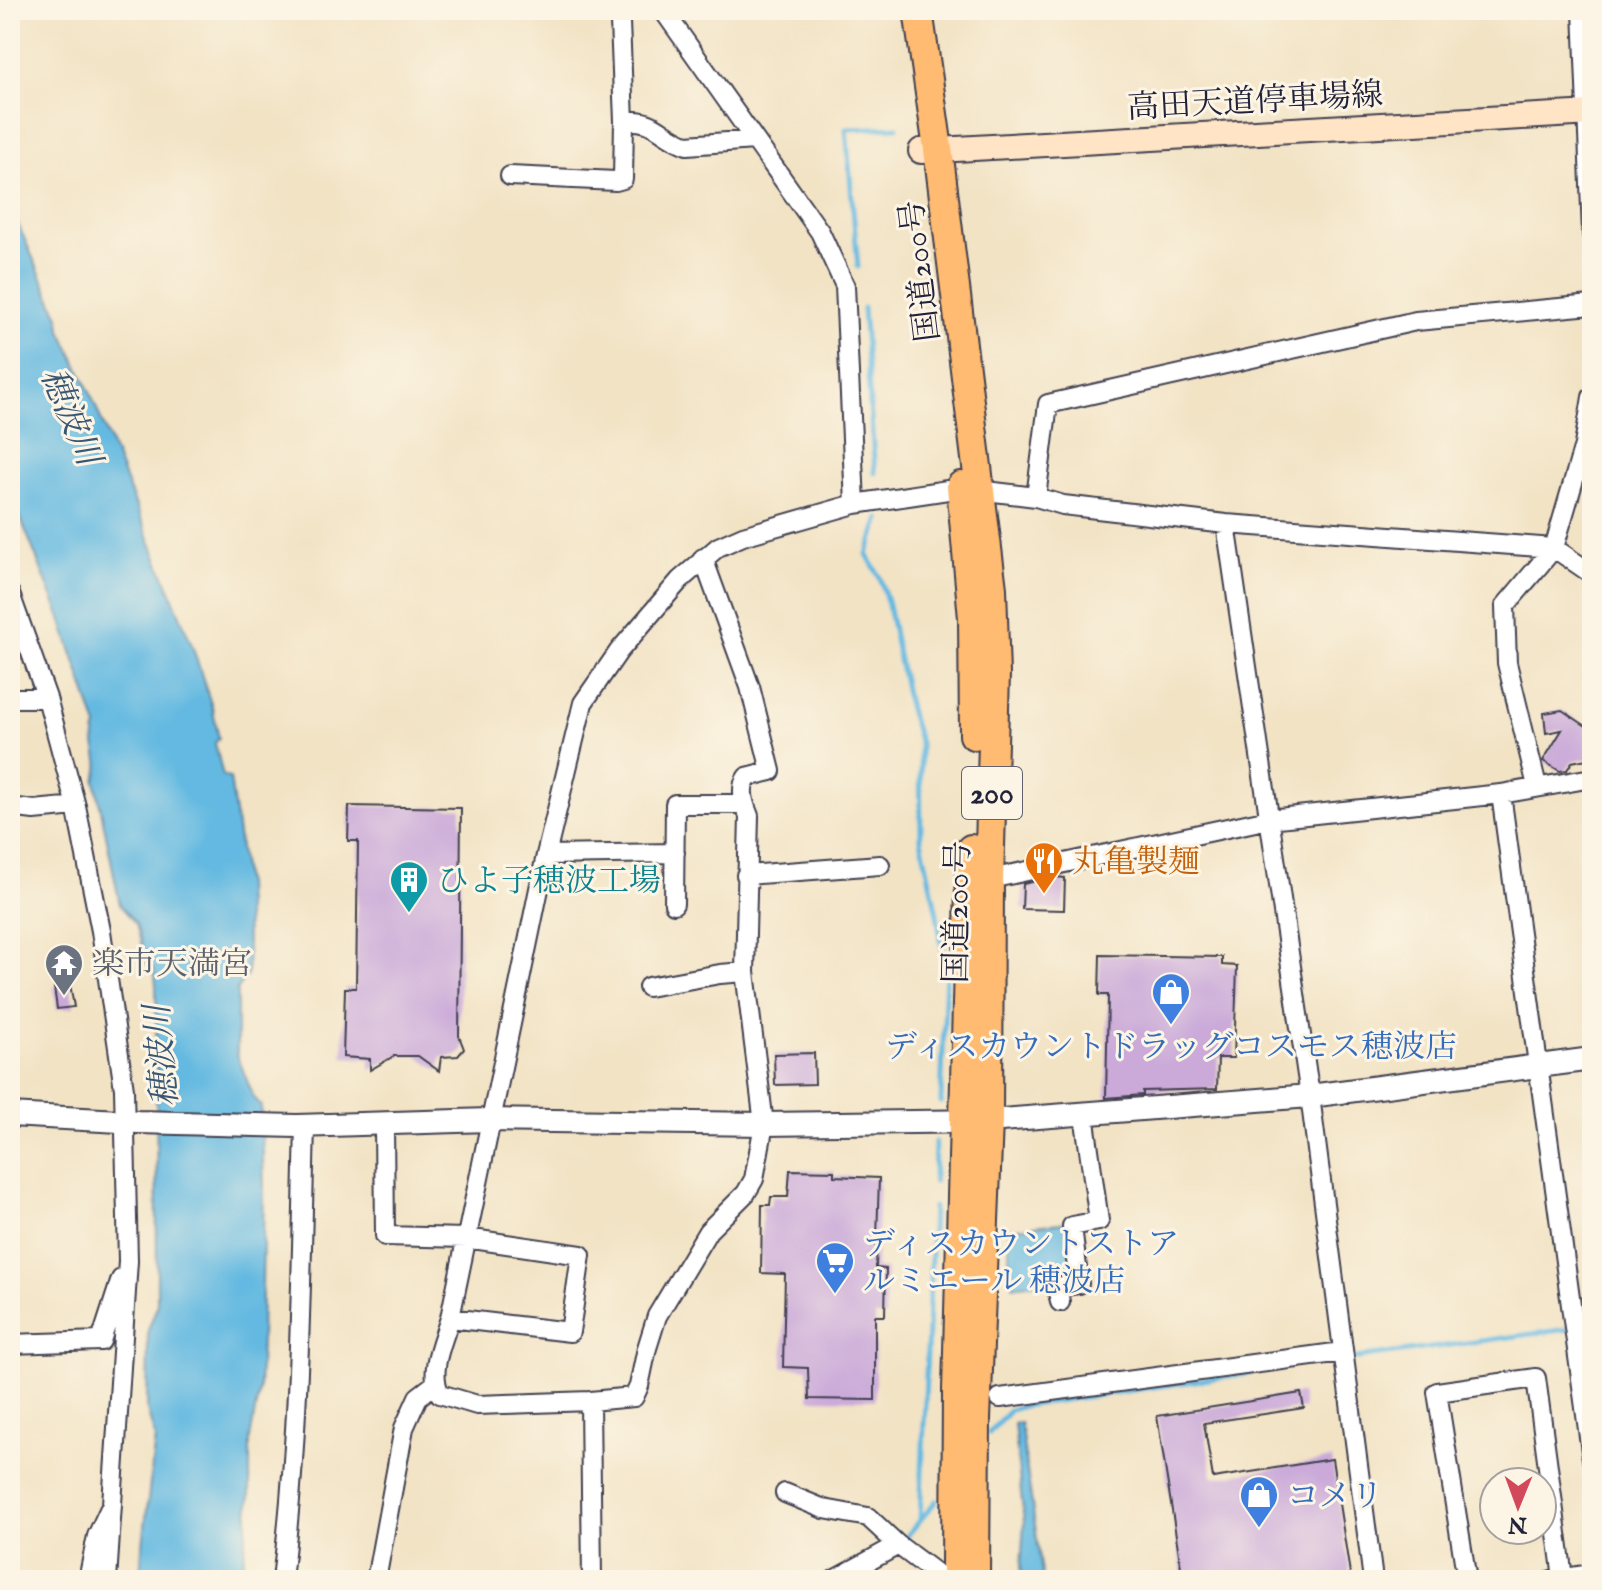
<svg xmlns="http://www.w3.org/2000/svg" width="1602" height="1590" font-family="'IM FELL English','Noto Serif JP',serif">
  <rect width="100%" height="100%" fill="#fcf5e5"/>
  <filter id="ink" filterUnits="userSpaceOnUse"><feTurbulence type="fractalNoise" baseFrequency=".0125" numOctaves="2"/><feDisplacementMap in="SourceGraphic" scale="16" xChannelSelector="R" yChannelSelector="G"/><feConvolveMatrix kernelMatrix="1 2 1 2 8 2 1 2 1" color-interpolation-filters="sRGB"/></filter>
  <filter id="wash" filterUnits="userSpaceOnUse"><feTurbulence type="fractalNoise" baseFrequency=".006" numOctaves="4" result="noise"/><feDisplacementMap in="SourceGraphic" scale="32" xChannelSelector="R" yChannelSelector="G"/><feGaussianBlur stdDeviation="1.8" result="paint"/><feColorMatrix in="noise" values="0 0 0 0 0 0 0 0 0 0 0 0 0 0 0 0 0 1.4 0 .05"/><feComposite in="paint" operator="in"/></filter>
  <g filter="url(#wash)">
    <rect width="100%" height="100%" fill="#f2e3c5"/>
    <path fill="#64b9e1" stroke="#436e8e" stroke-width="2" d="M10,206l50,113 1,11 29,62 102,253 20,62 7,31 -4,5 8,33 7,2 15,105 3,90 -11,17v65l17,43 7,8 3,81 -3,152 -2,51 -9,49v55l-8,86h-103l16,-142 -8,-29 1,-79 9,-24 -1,-321 -2,-16 -7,-5 -11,-40 -16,-19 -25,-125c10,-20 -6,-34 2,-53l-37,-111 -50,-124z
      M1066,1222l8,56 -61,8 -4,-29v-28z
      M1020,1422l23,158h-23l4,-57 -10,-99z"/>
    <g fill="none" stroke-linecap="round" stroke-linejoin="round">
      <path stroke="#64b9e1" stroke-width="5" d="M858,267l-12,-138 51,-2
        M863,308l12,165
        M880,519l-13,35 13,24 8,27 21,104 11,34 1,97 16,74 9,59 -5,129
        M934,1182l1,-40
        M1583,1327l9,-1
        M1357,1358l211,-29
        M989,1433l21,-23 13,-4 227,-33
        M920,1521l13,-314
        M902,1542l34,-41"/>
    </g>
    <g id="blocks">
      <path fill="#cbaad9" d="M1562,710l30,20v28l-20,4 -5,8 -7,1 -17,-10 19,-31 -16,3 -2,-20z
        M349,806l112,2 -2,228 5,13 -6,7 -17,1 -2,14 -21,-15h-24l-24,14v-11l-27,-2 2,-69h11l2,-147h-10z
        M1056,877l9,1 -1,32 -42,-1 1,-25z
        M1100,955l122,2v8l15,1 -3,92h-16l-1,31 -74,2v4l-37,3 2,-103h-9z
        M70,984l4,23 -17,2 -3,-22z
        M814,1053l1,31 -40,1 -1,-31z
        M790,1170l44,1v5l45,2 -3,90 10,1 -1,47h-10v84l-66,-1 -1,-31 -25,-1 2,-93 -24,-1 1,-68h8l1,-8h17z
        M1301,1393l3,15 -100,15 9,55 119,-19 19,121h-168l-26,-164z"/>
    </g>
  </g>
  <g filter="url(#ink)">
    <use href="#blocks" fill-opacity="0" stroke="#413f50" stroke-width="2"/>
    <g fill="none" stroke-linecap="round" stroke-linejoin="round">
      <defs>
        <path id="minor" d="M615,10l5,12 4,99
          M663,10l157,222 25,54 10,218
          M1583,10l9,224
          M510,176l106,5 7,-2 1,-58c33,-3 36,15 63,24l67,-5
          M1036,497l12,-93 368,-83 176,-16
          M1226,524l84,572 63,484
          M10,594l37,104 29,108 25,125 23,158 4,172 -21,319
          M10,698h37
          M1537,786l-30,-123 -2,-57 49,-58 30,-103 8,-48
          M1501,794l91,665
          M10,807l24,3 42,-4
          M546,855l129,-2
          M746,875l134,-10
          M981,881l288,-62 232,-25 91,-16
          M674,904l1,-100h69
          M648,987l72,-13 25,-2
          M384,1124l1,112 81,2 115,17 -11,77 -120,-14
          M1060,1302l-3,-15 22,-3 -7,-58 27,-5 -15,-107
          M10,1344l91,-3 20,-62
          M1000,1398l342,-46
          M590,1401l44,-4 5,-11 8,-38 10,-32 51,-85 38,-38 8,-14 10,-55 -19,-152 4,-156c-5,-12 -10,-28 -2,-39l24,-6 -21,-84 -47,-129
          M785,1493l39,16 44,8 30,28
          M88,1580l9,-44 12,-26
          M282,1580c18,-151 19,-302 23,-454
          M376,1580l28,-152 14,-31 17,-13
          M592,1580l-2,-179 -113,4 -37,-11c-12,-23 3,-53 10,-76l96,-463 37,-152 36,-52 61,-71 38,-33 25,-11 112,-32 106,-16 75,9 27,8 163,19 328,24 38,26
          M834,1580l64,-35 40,30
          M1467,1580l-30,-188 99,-14 27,200
          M1552,1580l40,-6"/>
        <path id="tertiary" d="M10,1115l128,7 159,4 192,-6 275,4 224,-3 322,-25 282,-37"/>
        <path id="secondary" d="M921,151l671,-38"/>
        <path id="trunk" d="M918,10l20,139 54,440 3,85 -6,207 -1,240 -12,298 -1,161
          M961,486l12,132 1,117
          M956,1567l1,-177 14,-541"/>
      </defs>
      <use href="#minor" stroke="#413f50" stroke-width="22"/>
      <use href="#tertiary" stroke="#413f50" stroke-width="26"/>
      <use href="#secondary" stroke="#413f50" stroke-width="28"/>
      <use href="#trunk" stroke="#413f50" stroke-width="32"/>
      <use href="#minor" stroke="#fff" stroke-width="18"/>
      <use href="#tertiary" stroke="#fff" stroke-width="22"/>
      <use href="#secondary" stroke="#ffe4c6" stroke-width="24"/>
      <use href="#trunk" stroke="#ffbb71" stroke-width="28"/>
    </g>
  </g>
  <defs>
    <symbol id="restaurant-pin" viewBox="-11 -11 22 30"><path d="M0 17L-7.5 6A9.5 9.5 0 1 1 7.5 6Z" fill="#e8710a" stroke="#fcf5e5"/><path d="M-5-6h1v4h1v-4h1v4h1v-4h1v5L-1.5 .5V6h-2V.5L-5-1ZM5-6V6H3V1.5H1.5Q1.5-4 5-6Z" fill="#fff"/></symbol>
    <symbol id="building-pin" viewBox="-11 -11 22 30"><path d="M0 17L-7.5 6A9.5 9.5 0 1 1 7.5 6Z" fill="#0f9aa8" stroke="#fcf5e5"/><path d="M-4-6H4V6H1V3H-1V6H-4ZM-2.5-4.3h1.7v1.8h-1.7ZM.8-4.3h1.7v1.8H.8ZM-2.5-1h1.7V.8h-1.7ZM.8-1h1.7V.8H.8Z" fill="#fff"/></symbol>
    <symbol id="temple-pin" viewBox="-11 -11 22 30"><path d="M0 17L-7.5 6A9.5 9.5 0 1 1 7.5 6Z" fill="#6b7280" stroke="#fcf5e5"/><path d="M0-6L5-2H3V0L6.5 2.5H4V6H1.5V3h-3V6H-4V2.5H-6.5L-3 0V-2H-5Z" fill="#fff"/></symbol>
    <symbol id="shop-pin" viewBox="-11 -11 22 30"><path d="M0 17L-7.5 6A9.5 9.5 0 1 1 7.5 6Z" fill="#3f7fe0" stroke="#fcf5e5"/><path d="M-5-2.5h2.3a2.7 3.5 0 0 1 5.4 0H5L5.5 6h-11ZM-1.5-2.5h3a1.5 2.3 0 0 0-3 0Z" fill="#fff"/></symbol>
    <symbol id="supermarket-pin" viewBox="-11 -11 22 30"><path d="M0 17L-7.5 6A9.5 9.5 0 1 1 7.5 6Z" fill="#3f7fe0" stroke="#fcf5e5"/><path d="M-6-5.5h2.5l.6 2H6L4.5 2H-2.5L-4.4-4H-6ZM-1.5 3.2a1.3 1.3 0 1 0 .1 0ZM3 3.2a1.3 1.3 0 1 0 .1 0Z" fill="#fff"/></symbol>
  </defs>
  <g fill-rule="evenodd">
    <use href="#restaurant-pin" x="1022" y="839" width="44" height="60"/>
    <use href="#building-pin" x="387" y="858" width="44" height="60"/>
    <use href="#temple-pin" x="42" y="941" width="44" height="60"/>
    <use href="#shop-pin" x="1149" y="970" width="44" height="60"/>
    <use href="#supermarket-pin" x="813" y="1239" width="44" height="60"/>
    <use href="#shop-pin" x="1237" y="1473" width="44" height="60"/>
  </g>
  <g text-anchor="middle" stroke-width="6" stroke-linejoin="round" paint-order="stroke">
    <rect fill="#fcf5e5" stroke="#63616e" stroke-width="2" x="962" y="767" width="60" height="52" rx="6"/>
    <g font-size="30" font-weight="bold" fill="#22223b">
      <text x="992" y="803">200</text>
    </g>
    <g font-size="32" fill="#22223b" stroke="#fcf5e5">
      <text transform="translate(1255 100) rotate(-3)" y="11">高田天道停車場線</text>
      <text transform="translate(919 271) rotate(-97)" y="11">国道200号</text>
      <text transform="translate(956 912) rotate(-89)" y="11">国道200号</text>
    </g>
    <g font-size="32" fill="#c56008" stroke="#fcf5e5" text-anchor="start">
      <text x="1072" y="872">丸亀製麺</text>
    </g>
    <g font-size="32" fill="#0d838f" stroke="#fcf5e5" text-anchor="start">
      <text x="437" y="891">ひよ子穂波工場</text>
    </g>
    <g font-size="32" fill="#5b616d" stroke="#fcf5e5" text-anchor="start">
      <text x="92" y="974">楽市天満宮</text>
    </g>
    <g font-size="32" fill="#366cbe" stroke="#fcf5e5" text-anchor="start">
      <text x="1171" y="1057" text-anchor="middle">ディスカウントドラッグコスモス穂波店</text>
      <text x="863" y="1254">ディスカウントストア<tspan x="863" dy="37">ルミエール 穂波店</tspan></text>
      <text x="1287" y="1506">コメリ</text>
    </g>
    <g font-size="34" font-style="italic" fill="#395775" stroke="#fcf5e5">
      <text transform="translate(72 416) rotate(67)" y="12">穂波川</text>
      <text transform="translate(160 1056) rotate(-95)" y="12">穂波川</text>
    </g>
  </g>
  <rect width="1602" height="1590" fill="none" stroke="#fcf5e5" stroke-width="40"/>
  <g transform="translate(1518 1506) rotate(181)"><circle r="38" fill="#fcf5e5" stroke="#a5a1a1" stroke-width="2"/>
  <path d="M0-6L14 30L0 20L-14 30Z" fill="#d1495b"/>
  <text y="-12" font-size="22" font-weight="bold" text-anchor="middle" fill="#22223b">N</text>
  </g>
</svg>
